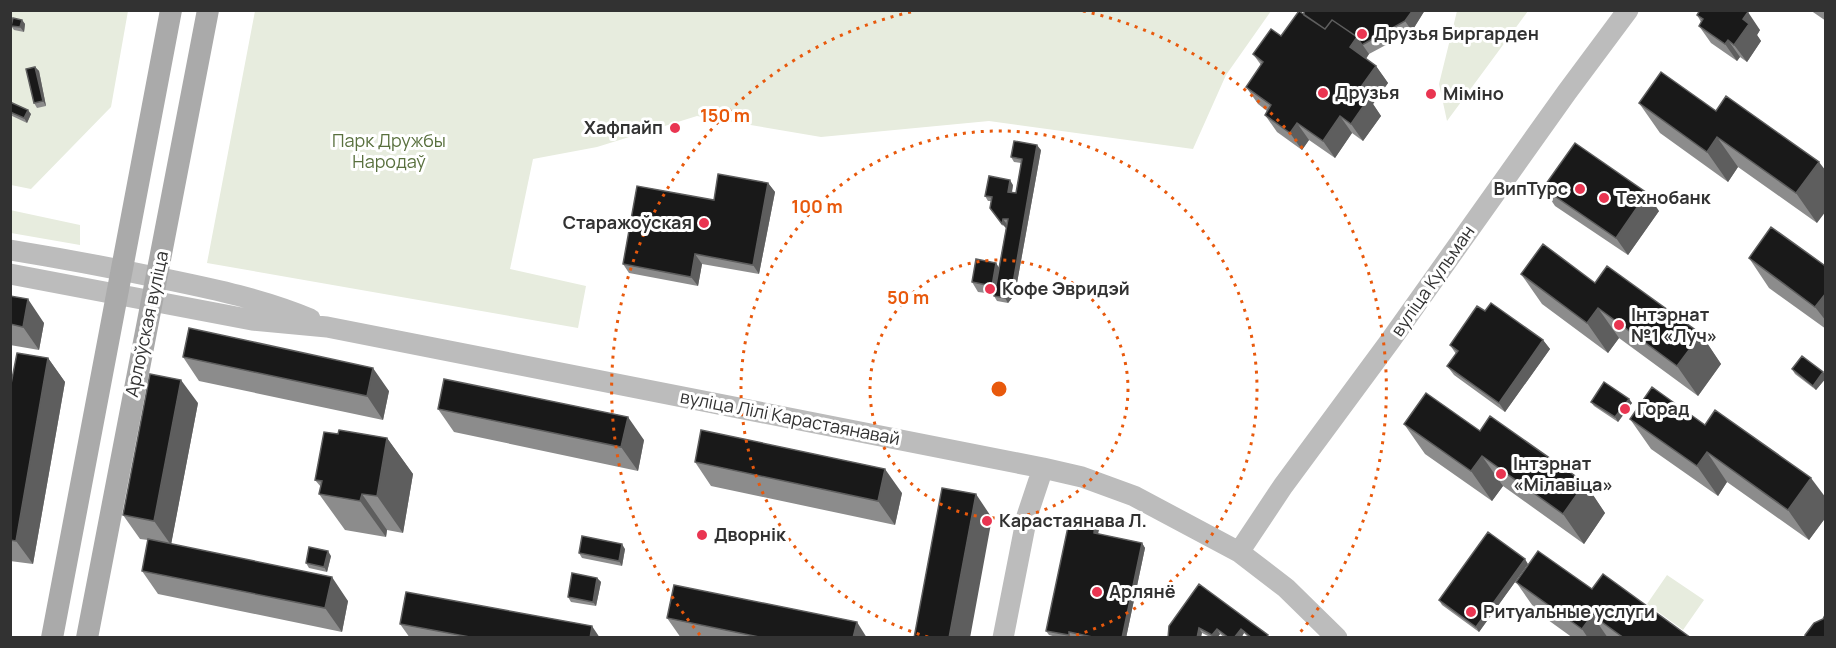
<svg xmlns="http://www.w3.org/2000/svg" width="1836" height="648" font-family="Manrope,sans-serif">
  <rect width="100%" height="100%" fill="#fff"/>
  <path fill="#e7ecde" d="M10,11h118l-17,96 -80,82 -20,-4z
    M255,11v-1l1016,1 -45,64 -33,74 -204,-28 -168,16 -124,-21 -100,31 -64,12 -23,110 76,17 -8,42 -371,-65z
    M1457,11h71l-81,110 -8,-37z
    M10,210l70,15v20l-69,-12z
    M1667,575l37,25 -21,30 -36,-26z"/>
  <g fill="none" stroke-linecap="round" stroke-linejoin="round">
    <path stroke="#bcbcbc" stroke-width="21" d="M10,250c49,8 97,17 145,27 53,11 105,21 155,42
      M10,274l242,46 75,7 716,141 39,9 52,19 105,56 47,36 51,50
      M1239,552l44,-66 107,-145 177,-249 61,-82
      M1003,638l24,-122 16,-48"/>
    <path stroke="#aaa" stroke-width="22" d="M52,638l119,-628
      M87,638l121,-628"/>
  </g>
  <path fill="#8c8c8c" d="M1304,10h121l-13,21 -43,23 -3,5 10,7 12,17 -15,21 8,12 -18,25 -11,-8 -17,25 -26,-18 -7,10 -25,-18 -12,-17 2,-4 -9,-7 -12,-17 15,-22 -8,-11 28,-18 23,-21z
    M1810,10h16v11z
    M1697,15l63,15 -3,5 4,6 -14,21 -7,-5 -3,4 -26,-18 -12,-17 2,-4z
    M22,20l3,4 -1,8 -10,-2 -3,-4z
    M35,67l4,4 7,35 -9,2 -3,-5z
    M10,102l21,12 -4,9 -17,-8z
    M1639,103l77,8 103,51 -2,61 -79,-56 -10,15 -68,-49z
    M1041,150l-26,144 -7,9 -11,-2 -3,-5v-2l-16,-2 -6,-10 27,-14 8,-45 -1,5 -16,-20 1,-7h-3l-3,-5 28,-11 -1,8h4l5,-30 -7,-1 -3,-5z
    M768,183l7,9 -16,82 -57,-10 -4,22 -69,-13 -6,-9 91,-64z
    M1543,188l116,23 -31,44 -73,-49z
    M1749,258l75,7 2,-2v66l-57,-41z
    M1521,274l74,9 106,51 20,30 -23,32 -79,-58 -11,15 -66,-49z
    M10,296l34,27 -5,27 -29,-5z
    M1485,311l58,29 7,9 -45,63 -51,-37 -7,-9 9,-12 -6,-9z
    M183,357l206,34 -6,29 -184,-39z
    M48,358l17,24 -32,182 -23,-3v-172z
    M1792,369l34,6v3l-10,12 -21,-16z
    M1629,399l3,4 -14,19 -24,-16 -3,-4z
    M198,403l-27,141 177,57 -6,31 -184,-38 -16,-23 6,-31 -8,-1 -17,-24z
    M438,409l206,31 -6,31 -184,-39z
    M1630,419l75,6 121,73v19l-17,23 -82,-58 -9,14 -67,-47z
    M1404,424l76,7 105,52 20,30 -21,31 -81,-58 -11,15 -67,-47z
    M338,434l49,4 26,36 -10,59 -16,-3 -1,7 -41,-7 -26,-36 2,-7 -6,-7z
    M695,462l207,31 -7,32 -184,-39z
    M1095,524l4,5 -1,5 44,9 3,5 -19,90h-48l-5,-2 -1,2h-12l-11,-3 -3,-4z
    M625,549l-3,17 -40,-8 -3,-5z
    M331,556l-4,16 -18,-4 -3,-5z
    M1528,564l-49,68 -37,-27 -3,-5z
    M597,578l4,4 -5,24 -25,-4 -3,-5z
    M1516,582l76,7 99,49h-118l-36,-26z
    M1199,584l70,54h-20l-5,-5 -3,5h-16l-5,-4 -3,4h-5l-10,-5 -34,5z
    M667,618l200,20h-186z
    M400,624l200,14h-190z"/>
  <path fill="#5e5e5e" d="M1413,10h12l-13,21 -7,-10z
    M1748,12l12,18 -3,5 4,6 -14,21 -13,-17 9,-26z
    M22,20l3,4 -1,8 -4,-5z
    M1357,37l12,17 -7,10 -12,-17z
    M1728,40l12,17 -3,4 -12,-17z
    M1376,66l12,17 -15,21 8,12 -18,25 -12,-17 7,-33z
    M35,67l4,4 7,35 -3,-5z
    M28,110l3,4 -4,9 -3,-5z
    M1340,116l12,17 -17,25 -12,-17z
    M1297,123l12,17 -7,10 -12,-17z
    M1717,137l21,30 -10,15 -21,-30z
    M1037,145l4,5 -26,144 -7,9 -3,-5z
    M1819,162l7,9v40l-9,12 -21,-30z
    M1010,180l3,5 -2,11 -3,-4z
    M768,183l7,9 -16,82 -6,-9z
    M1647,193l12,18 -31,44 -12,-17z
    M1003,219l3,4v5l-4,-4z
    M695,254l7,10 -4,22 -7,-9z
    M996,263l6,9 -4,23 -6,-9z
    M1826,293v28l-11,-14z
    M28,299l16,24 -5,27 -16,-23z
    M1598,308l21,30 -11,15 -21,-30z
    M1701,334l20,30 -23,32 -21,-30z
    M1543,340l7,9 -45,63 -6,-9z
    M48,358l17,24 -32,182 -17,-23z
    M373,368l16,23 -6,29 -16,-24z
    M1823,372l3,3v3l-10,12 -3,-4z
    M181,380l17,23 -27,142 -17,-24z
    M1629,399l3,4 -14,19 -3,-5z
    M628,417l16,23 -6,31 -17,-24z
    M387,438l26,36 -10,59 -26,-37z
    M1707,452l20,30 -9,14 -21,-30z
    M1482,456l21,30 -11,15 -21,-30z
    M885,469l17,24 -7,32 -17,-24z
    M1811,478l15,20v19l-17,23 -21,-30z
    M1585,483l20,30 -21,31 -21,-30z
    M362,494l25,36 -1,7 -26,-36z
    M976,494l16,24 -22,120h-21z
    M1095,524l4,5 -2,9 -3,-5z
    M1142,543l3,5 -19,90h-4z
    M622,544l3,5 -3,17 -3,-5z
    M328,551l3,5 -4,16 -3,-5z
    M1525,559l3,5 -49,68 -3,-5z
    M332,577l16,24 -6,31 -17,-24z
    M597,578l4,4 -5,24 -3,-4z
    M1592,615l16,23h-20l-6,-9z
    M857,622l10,16h-14z
    M592,626l8,12h-10z
    M1199,628l3,5 -1,5h-4z
    M1217,629l3,5 -3,4h-3l-2,-3z
    M1241,629l3,4 -3,5h-7z"/>
  <path fill="#191919" stroke="#5e5e5e" stroke-width="1.5" d="M1304,10h109l-8,11 -43,24 -5,-8 -25,-17 -7,9 -21,-14z
    M1700,10h45l3,2 -5,7 6,5 -15,21 -6,-5 -3,4 -26,-18 4,-7 -6,-4z
    M1299,11l26,18 7,-9 25,17 -7,10 26,19 -18,25 11,7 -18,26 -11,-8 -17,25 -26,-18 -7,10 -25,-18 6,-10 -25,-18 17,-25 -10,-8 18,-25 10,7z
    M13,18l9,2 -2,7 -9,-1z
    M35,67l8,34 -9,2 -8,-34z
    M1661,72l55,39 10,-15 93,66 -23,31 -79,-56 -10,15 -68,-49z
    M10,102l18,8 -4,8 -14,-6z
    M1014,141l23,4 -25,144 -7,9 -11,-2 14,-77h-5l-1,5 -12,-16 2,-11 -7,-1 4,-20 21,4 -2,12 8,1 6,-34 -11,-2z
    M1575,143l72,50 -31,45 -73,-50z
    M718,174l50,9 -15,82 -58,-11 -4,23 -68,-13 14,-78 77,14z
    M1771,227l53,38 2,-2v30l-11,14 -66,-49z
    M1543,244l52,39 12,-17 94,68 -24,32 -79,-58 -11,15 -66,-49z
    M976,259l20,4 -4,23 -20,-4z
    M10,296l18,3 -5,28 -13,-3z
    M1491,303l52,37 -44,63 -52,-37 11,-15 -8,-6 27,-39 8,5z
    M189,328l184,40 -6,28 -184,-39z
    M17,353l31,5 -32,183 -6,-1v-151z
    M1802,356l21,16 -10,14 -21,-17z
    M150,374l31,6 -27,141 -31,-6z
    M444,379l184,38 -7,30 -183,-38z
    M1604,382l25,17 -14,18 -24,-15z
    M1652,387l53,38 10,-15 96,68 -23,32 -81,-58 -10,14 -67,-47z
    M1426,393l54,38 10,-15 95,67 -22,31 -81,-58 -11,15 -67,-47z
    M339,430l48,8 -10,58 -15,-2 -2,7 -41,-7 3,-13 -7,-1 9,-48 14,2z
    M701,430l184,39 -7,32 -183,-39z
    M942,488l34,6 -27,144h-35z
    M1069,522l26,2 -1,9 48,10 -20,95h-25l-28,-6v3l-23,-4z
    M1488,532l37,27 -49,68 -37,-27z
    M582,536l40,8 -3,17 -40,-8z
    M148,539l184,38 -7,31 -183,-37z
    M309,547l19,4 -4,16 -18,-4z
    M1538,551l54,38 11,-15 88,64h-67l-32,-23 -10,14 -66,-47z
    M572,573l25,5 -4,24 -25,-5z
    M1199,584l69,51 -2,3h-14l-11,-9 -7,9h-5l-12,-9 -5,6 -13,-7 -2,10h-29l1,-12z
    M674,585l183,37 -4,16h-89l-97,-20z
    M406,592l186,34 -2,12h-115l-75,-14z
    M1826,613v25h-21v-3l9,-12 9,-4z"/>
  <g fill="none" stroke="#e8590c" stroke-width="3" stroke-dasharray="3 6">
    <circle cx="999" cy="389" r="129"/>
    <path d="M928 637A258 258 0 1 1 1070 637"/>
    <path d="M700 635A387 387 0 0 1 915 11M1083 11A387 387 0 0 1 1298 635"/>
  </g>
  <g fill="#e93551" stroke="#fff" stroke-width="2">
    <circle cx="1362" cy="34" r="6"/>
    <circle cx="1323" cy="93" r="6"/>
    <circle cx="1431" cy="94" r="6"/>
    <circle cx="675" cy="128" r="6"/>
    <circle cx="1580" cy="189" r="6"/>
    <circle cx="1604" cy="198" r="6"/>
    <circle cx="704" cy="223" r="6"/>
    <circle cx="990" cy="289" r="6"/>
    <circle cx="1619" cy="325" r="6"/>
    <circle cx="1625" cy="409" r="6"/>
    <circle cx="1501" cy="474" r="6"/>
    <circle cx="987" cy="521" r="6"/>
    <circle cx="702" cy="535" r="6"/>
    <circle cx="1097" cy="592" r="6"/>
    <circle cx="1471" cy="612" r="6"/>
  </g>
  <g text-anchor="middle" stroke-width="6" stroke-linejoin="round" paint-order="stroke">
    <g font-size="18" font-weight="bold" fill="#323232" stroke="#fff" text-anchor="start">
      <text x="1374" y="40">Друзья Биргарден</text>
      <text x="1335" y="99">Друзья</text>
      <text x="1443" y="100">Міміно</text>
      <text x="663" y="134" text-anchor="end">Хафпайп</text>
      <text x="1568" y="195" text-anchor="end">ВипТурс</text>
      <text x="1616" y="204">Технобанк</text>
      <text x="692" y="229" text-anchor="end">Старажоўская</text>
      <text x="1002" y="295">Кофе Эвридэй</text>
      <text x="1631" y="321">Інтэрнат<tspan x="1631" dy="21">№1 «Луч»</tspan></text>
      <text x="1637" y="415">Горад</text>
      <text x="1513" y="470">Інтэрнат<tspan x="1513" dy="21">«Мілавіца»</tspan></text>
      <text x="999" y="527">Карастаянава Л.</text>
      <text x="714" y="541">Дворнік</text>
      <text x="1109" y="598">Арлянё</text>
      <text x="1483" y="618">Ритуальные услуги</text>
    </g>
    <g font-size="18" fill="#59703e" stroke="#fff">
      <text x="389" y="147">Парк Дружбы<tspan x="389" dy="21">Народаў</tspan></text>
    </g>
    <g font-size="18" fill="#323232" stroke="#fff">
      <text transform="translate(1433 281) rotate(-55)" y="6">вуліца Кульман</text>
      <text transform="translate(147 324) rotate(-78)" y="6">Арлоўская вуліца</text>
      <text transform="translate(790 418) rotate(11)" y="6">вуліца Лілі Карастаянавай</text>
    </g>
  </g>
  <circle cx="999" cy="389" r="9" fill="#e8590c" stroke="#fff" stroke-width="3"/>
  <g font-size="18" text-anchor="middle" font-weight="bold" fill="#e8590c" stroke="#fff" stroke-width="6" stroke-linejoin="round" paint-order="stroke">
    <text x="725" y="122">150 m</text>
    <text x="817" y="213">100 m</text>
    <text x="908" y="304">50 m</text>
  </g>
  <rect width="1836" height="648" fill="none" stroke="#323232" stroke-width="24"/>
</svg>
